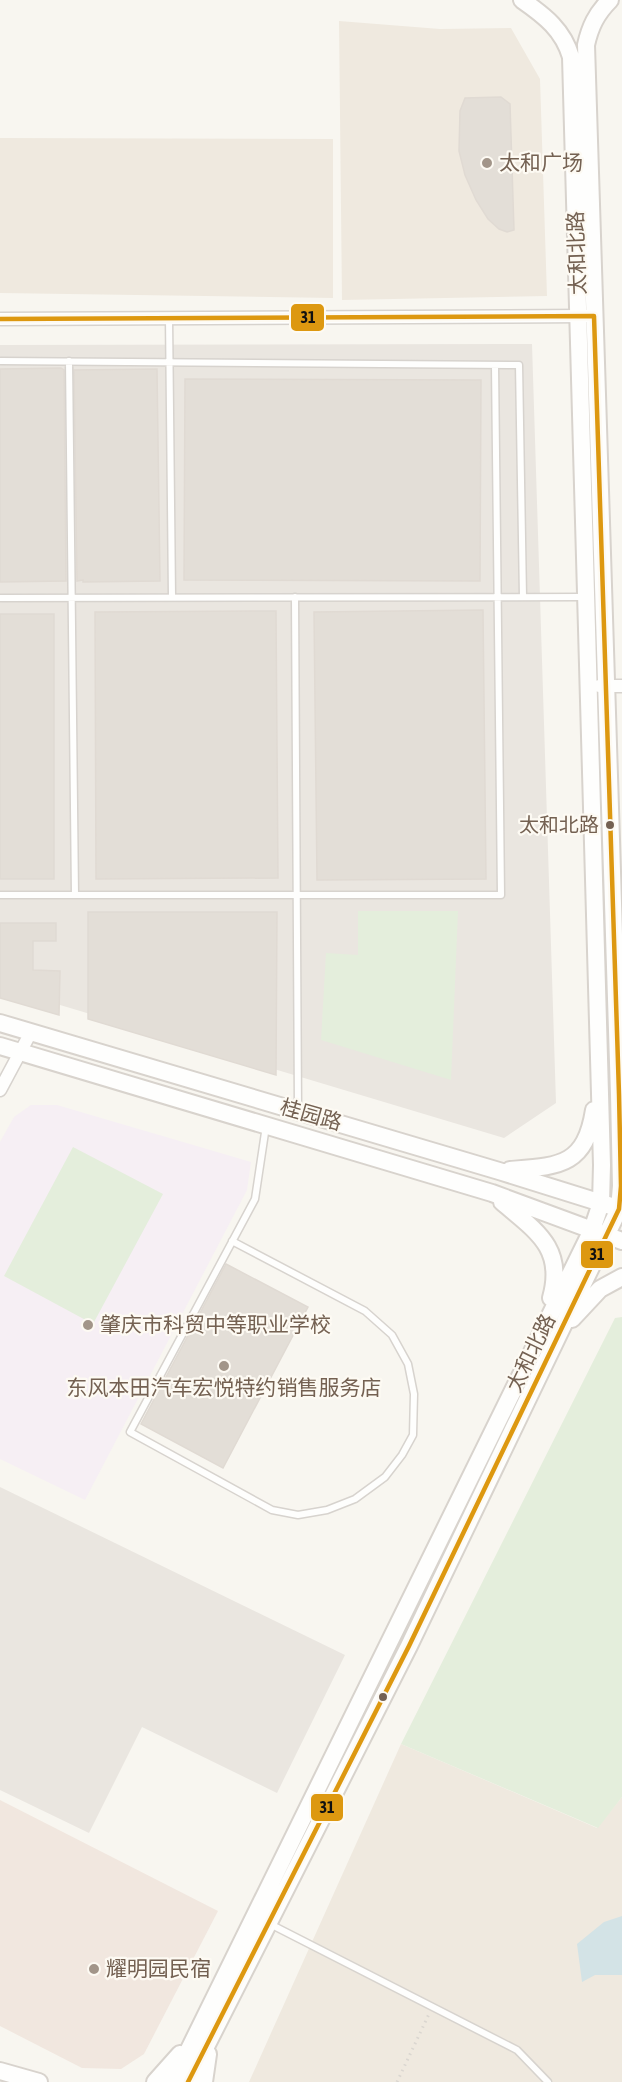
<svg xmlns="http://www.w3.org/2000/svg" width="622" height="2082" font-family="'Asap Condensed','Noto Sans SC',sans-serif">
  <rect width="100%" height="100%" fill="#f8f6f0"/>
  <path fill="#efe9df" d="M339,21l101,8 71,-1 29,51 7,217 -205,4z
    M0,138l333,1v159l-333,-5z
    M401,1744l196,84 25,-31v285h-373z"/>
  <path fill="#f1e7df" d="M0,1800l218,111 -74,143 -23,15 -39,-1 -82,-42z"/>
  <path fill="#eae6e0" d="M532,344l24,759 -52,35 -504,-151v-642z
    M0,1487l345,168 -68,138 -135,-66 -53,106 -89,-43z"/>
  <path fill="#f6eff4" d="M31,1105h26l194,57 -4,28 -162,310 -85,-41v-317l14,-25z"/>
  <path fill="#e4eedc" d="M358,911h100l-7,169 -130,-40 5,-87 32,2z
    M73,1147l90,47 -70,130 -89,-48z
    M622,1317v480l-24,31 -197,-84 214,-426z"/>
  <path fill="#d3e3e6" d="M622,1916v59h-27l-13,7 -5,-38 27,-22z"/>
  <path fill="#e3ded7" stroke="#e0dad3" stroke-width="1.5" d="M501,97l9,7 4,126 -7,2 -8,-3 -11,-10 -12,-19 -11,-25 -6,-24 1,-40 5,-13z
    M61,368l3,2 2,211 -66,1v-213z
    M157,369l3,212 -77,1v-2l-6,1 -3,-211z
    M185,379l296,1 -1,201 -296,-1z
    M483,610l3,269 -169,1 -3,-268z
    M276,611l2,267 -182,1 -1,-267z
    M0,614h54v265h-54z
    M88,912h189l-1,163 -188,-56z
    M0,923h56v18h-23v29l27,1 -1,44 -59,-17z
    M226,1264l82,43 -85,161 -82,-44z"/>
  <g fill="none" stroke-linecap="round" stroke-linejoin="round">
    <defs>
      <path id="lane" d="M169,318l3,279
        M0,361l519,4 4,232
        M69,361l6,534
        M295,597l3,513
        M0,598l584,-1
        M0,895h501l-6,-530
        M232,1241l133,70 27,24 16,29 6,30 -1,41 -11,20 -17,22 -30,22 -28,11 -29,5 -26,-5 -142,-78 125,-233 11,-73
        M268,1923l249,127 31,32"/>
      <path id="street" d="M0,319l587,-3
        M599,686h23
        M0,1090l31,-58"/>
      <path id="secondary" d="M0,1023l499,148 112,35
        M0,1046l492,147 130,48
        M510,1170c50,-4 75,-4 84,-60
        M502,1202c34,29 63,46 49,96
        M572,1319l28,-30 22,-12
        M0,2071l39,11
        M155,2082l25,-28
        M173,2082l419,-852 9,-27 1,-38 -31,-1108c-8,-27 -26,-41 -49,-57
        M188,2082l221,-436 210,-437 2,-23 -2,-92 -33,-1049c4,-18 10,-31 24,-45
        M204,2082l4,-28"/>
    </defs>
    <use href="#lane" stroke="#d7d3ce" stroke-width="9"/>
    <use href="#street" stroke="#d7d3ce" stroke-width="15"/>
    <use href="#secondary" stroke="#d8d3cd" stroke-width="20"/>
    <path stroke="#dad6d0" stroke-width="3" stroke-dasharray="1.5 4.5" stroke-linecap="butt" d="M397,2082l32,-68"/>
    <use href="#lane" stroke="#fefefd" stroke-width="6"/>
    <use href="#street" stroke="#fefefd" stroke-width="12"/>
    <use href="#secondary" stroke="#fefefd" stroke-width="16"/>
    <defs>
      <path id="bus-1" d="M0,319l594,-3 25,778 2,92 -2,23 -210,437 -221,436"/>
    </defs>
    <use href="#bus-1" stroke="#fdfaf3" stroke-width="9"/>
    <use href="#bus-1" stroke="#dd9810" stroke-width="4.5"/>
  </g>
  <g fill="#a29589" stroke="#fdfaf3" stroke-width="2">
    <circle cx="487" cy="163" r="6"/>
    <circle cx="88" cy="1325" r="6"/>
    <circle cx="224" cy="1366" r="6"/>
    <circle cx="94" cy="1969" r="6"/>
  </g>
  <g fill="#746152" stroke="#fdfaf3" stroke-width="2">
    <circle cx="610" cy="825" r="5"/>
    <circle cx="383" cy="1697" r="5"/>
  </g>
  <g text-anchor="middle" stroke-width="4.5" stroke-linejoin="round" paint-order="stroke">
    <g font-size="20" fill="#746152" stroke="#fdfaf3" text-anchor="end">
      <text x="599" y="832">太和北路</text>
    </g>
    <g font-size="21" fill="#746152" stroke="#fdfaf3" text-anchor="start">
      <text x="499" y="170">太和广场</text>
      <text x="100" y="1332">肇庆市科贸中等职业学校</text>
      <text x="224" y="1395" text-anchor="middle">东风本田汽车宏悦特约销售服务店</text>
      <text x="106" y="1976">耀明园民宿</text>
    </g>
    <g font-size="21" fill="#746152" stroke="#fdfaf3">
      <text transform="translate(577 253) rotate(-92)" y="7">太和北路</text>
      <text transform="translate(311 1115) rotate(16)" y="7">桂园路</text>
      <text transform="translate(531 1353) rotate(-64)" y="7">太和北路</text>
    </g>
  </g>
  <g stroke="#fdfaf3" stroke-width="2">
    <rect x="290" y="303" width="35" height="29" rx="6" fill="#dd9810"/>
    <rect x="580" y="1240" width="34" height="29" rx="6" fill="#dd9810"/>
    <rect x="310" y="1793" width="34" height="29" rx="6" fill="#dd9810"/>
  </g>
  <g font-size="16" text-anchor="middle" font-weight="bold" fill="#111">
    <text x="308" y="323">31</text>
    <text x="597" y="1260">31</text>
    <text x="327" y="1813">31</text>
  </g>
</svg>
